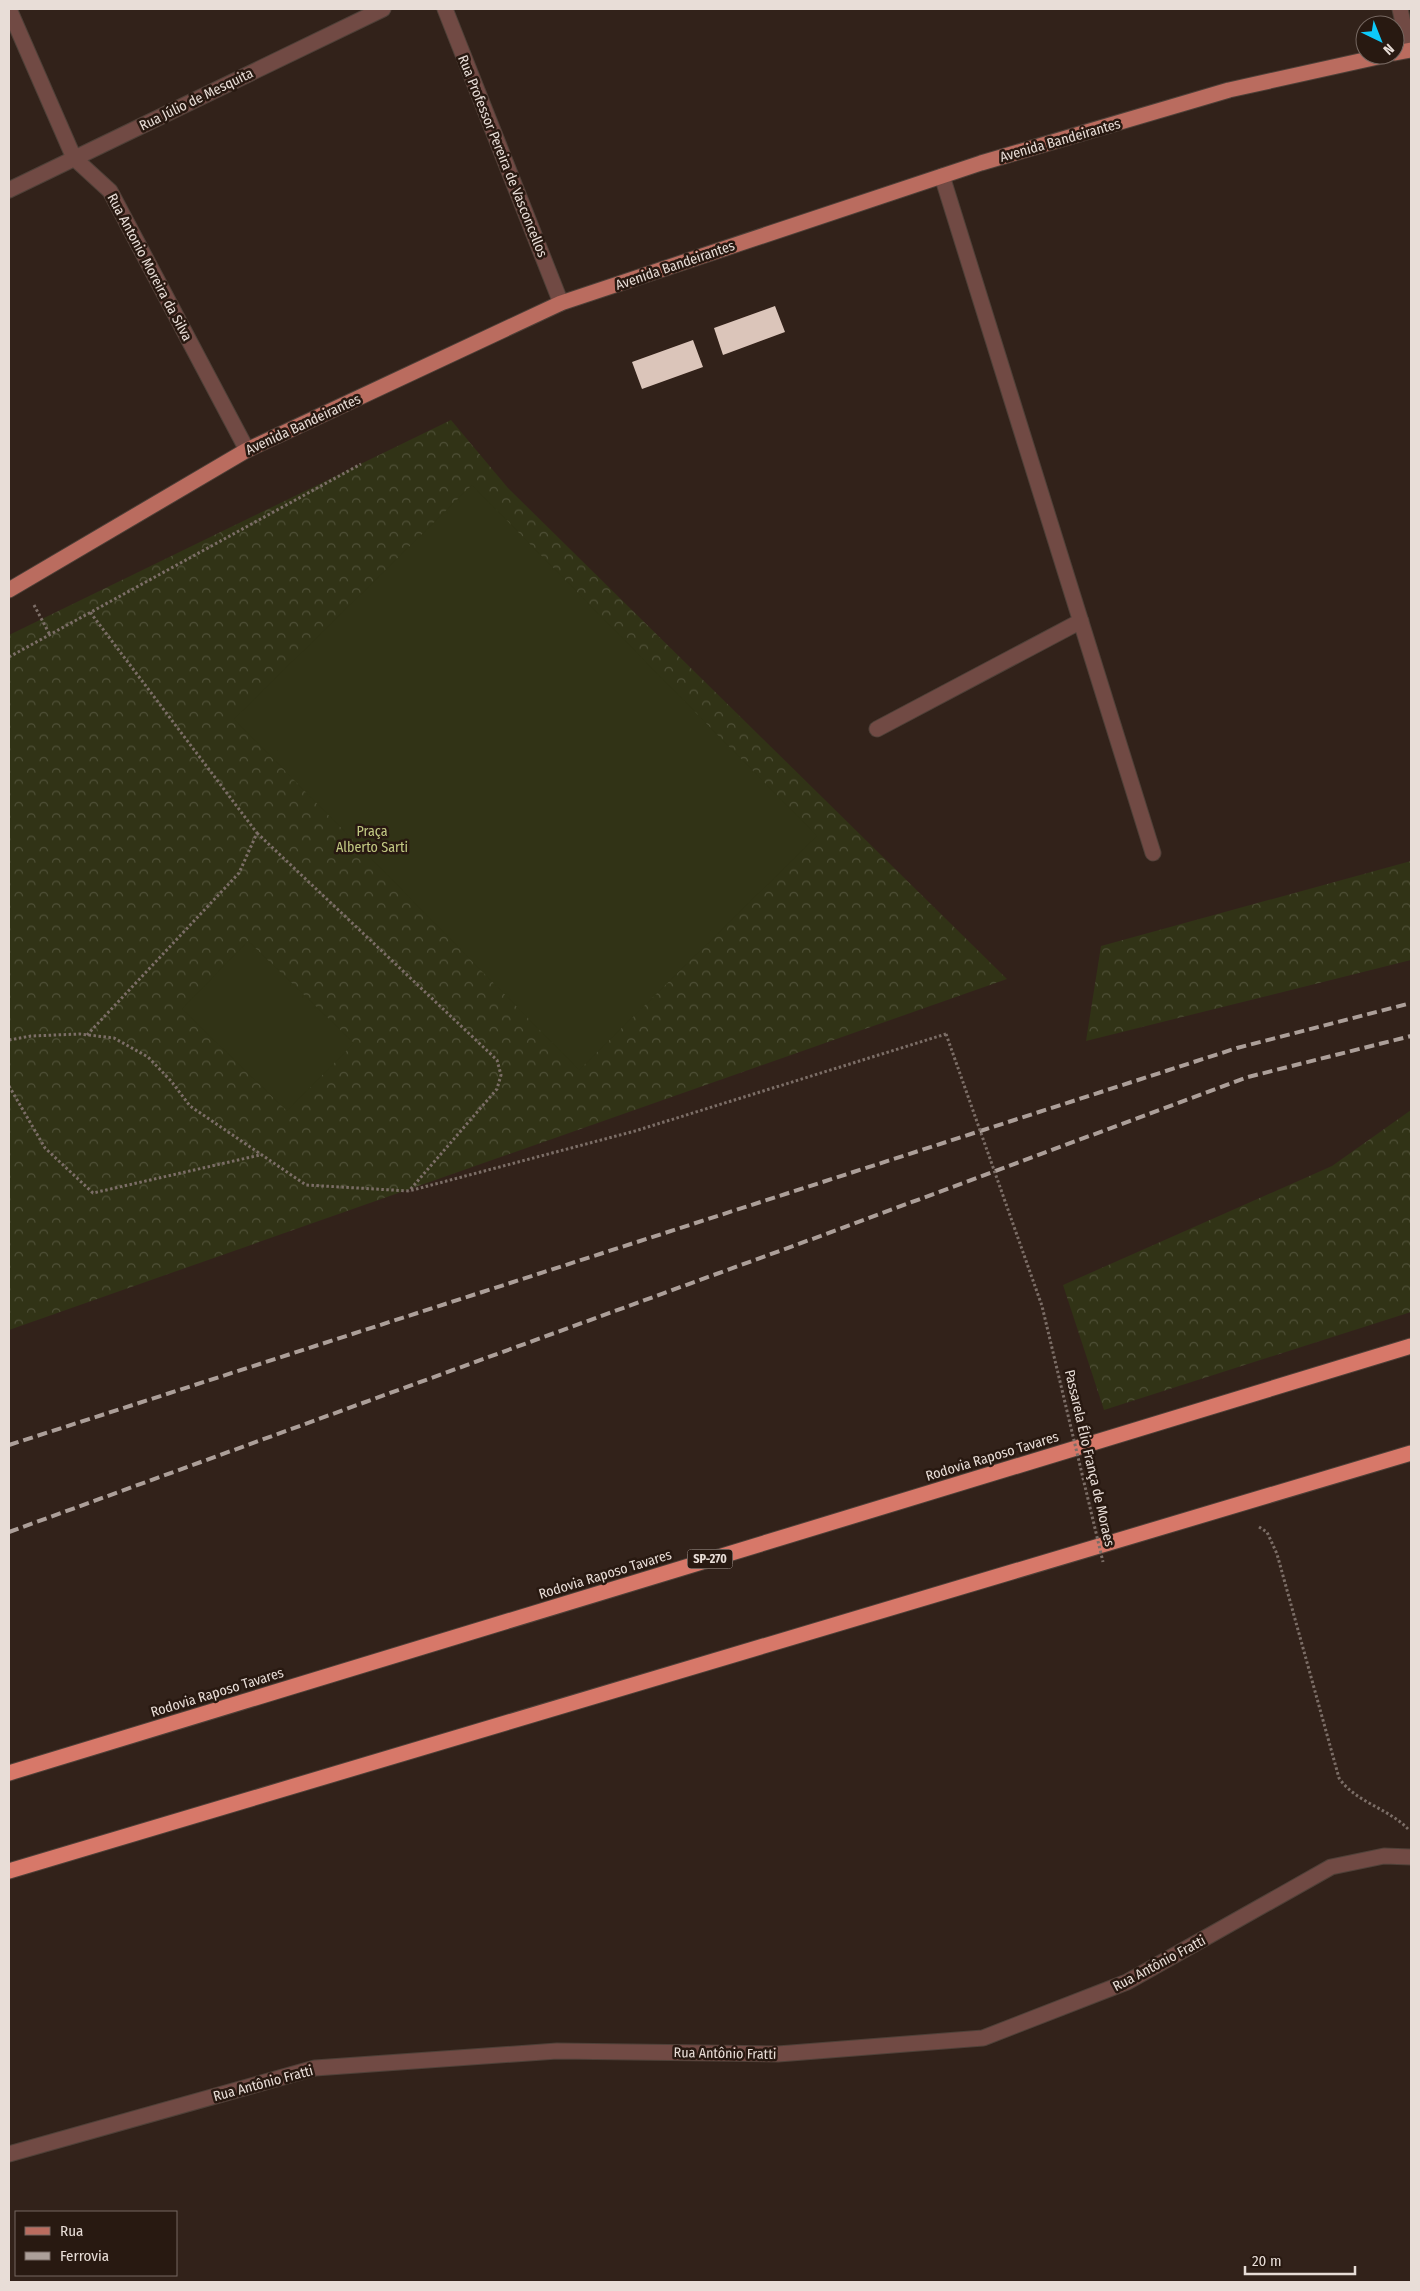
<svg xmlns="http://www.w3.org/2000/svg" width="1420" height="2291" font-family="'Fira Sans Condensed',sans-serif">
  <defs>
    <pattern id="forest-crowns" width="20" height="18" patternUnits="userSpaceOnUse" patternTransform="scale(1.25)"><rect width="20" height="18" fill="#313316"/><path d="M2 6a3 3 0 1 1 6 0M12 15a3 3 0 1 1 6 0" fill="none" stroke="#4f5037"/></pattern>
  </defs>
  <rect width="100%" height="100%" fill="#32221a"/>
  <path fill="url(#forest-crowns)" d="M451,420l57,68 499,491 -998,351v-695z
    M1411,861v99l-325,81 15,-95z
    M1411,1110v202l-307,98 -41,-125 269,-119z"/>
  <path fill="#313316" d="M472,485l345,351 -238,234 -345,-351z
    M248,941l106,102 -67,68 -105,-102z"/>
  <path fill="#dbc5ba" d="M775,306l10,26 -62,23 -9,-27z
    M693,340l10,27 -61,22 -10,-27z"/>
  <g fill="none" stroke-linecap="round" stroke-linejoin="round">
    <defs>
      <path id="minor" d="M9,9l65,149 36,33 137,259
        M445,9l116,294
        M1400,9l9,41
        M942,176l211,677
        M9,190l374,-181
        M877,729l204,-108
        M9,2154l306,-86 242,-17 221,3 205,-16 144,-56 204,-115 53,-11 27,1"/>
      <path id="major" d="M1395,53l16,-3
        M9,590l238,-140 314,-147 420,-140 248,-73 158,-35"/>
      <path id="highway" d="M9,1773l1402,-427
        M9,1871l1402,-418"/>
    </defs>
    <use href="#minor" stroke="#4f4038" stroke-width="17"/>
    <use href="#major" stroke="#4f4038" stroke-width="17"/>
    <use href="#highway" stroke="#4f4038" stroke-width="17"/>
    <path stroke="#7c6e67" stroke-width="3" stroke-dasharray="2.5 2.5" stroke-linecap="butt" d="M34,605l16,30
      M9,657l352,-193
      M257,833l240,227 4,15 -4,14 -88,102
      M87,1035l152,-162 18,-40 -167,-221
      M9,1040l22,-4 49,-2 34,4 34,19 23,24 19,25 116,79 103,6 226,-60 311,-97
      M9,1086l36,62 48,45 167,-38
      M1259,1527l8,5 10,22 62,224c16,24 49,30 69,51"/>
    <use href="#minor" stroke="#714a44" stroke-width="15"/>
    <use href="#major" stroke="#ba6c5f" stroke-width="15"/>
    <use href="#highway" stroke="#d77869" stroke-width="15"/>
    <path stroke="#ac9f99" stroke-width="4" stroke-dasharray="10 5" stroke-linecap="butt" d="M9,1445l1228,-397 174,-45
      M9,1532l817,-298 422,-157 163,-41"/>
    <path stroke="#7c6e67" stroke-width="3" stroke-dasharray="2.5 2.5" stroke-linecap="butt" d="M946,1034l96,272 61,256"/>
  </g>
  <g text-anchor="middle" stroke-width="5" stroke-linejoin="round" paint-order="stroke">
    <rect fill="#281911" stroke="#aea29c" stroke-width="1" x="687.5" y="1549.5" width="45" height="19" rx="4"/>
    <g font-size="12" font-weight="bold" fill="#e8ddd7">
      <text x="710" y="1563">SP-270</text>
    </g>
    <g font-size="14" fill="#e8ddd7" stroke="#281911">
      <text transform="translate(196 99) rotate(-26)" y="5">Rua Júlio de Mesquita</text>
      <text transform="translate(1060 140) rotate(-16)" y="5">Avenida Bandeirantes</text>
      <text transform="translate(503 156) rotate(68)" y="5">Rua Professor Pereira de Vasconcellos</text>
      <text transform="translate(675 265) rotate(-19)" y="5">Avenida Bandeirantes</text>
      <text transform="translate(150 267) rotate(62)" y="5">Rua Antonio Moreira da Silva</text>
      <text transform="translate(303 424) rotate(-25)" y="5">Avenida Bandeirantes</text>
      <text transform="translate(992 1456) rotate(-17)" y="5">Rodovia Raposo Tavares</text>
      <text transform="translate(1090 1458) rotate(77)" y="5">Passarela Élio França de Moraes</text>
      <text transform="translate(605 1574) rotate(-17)" y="5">Rodovia Raposo Tavares</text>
      <text transform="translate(217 1692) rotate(-17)" y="5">Rodovia Raposo Tavares</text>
      <text transform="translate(1159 1963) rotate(-28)" y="5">Rua Antônio Fratti</text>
      <text transform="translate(725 2053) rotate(1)" y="5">Rua Antônio Fratti</text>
      <text transform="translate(263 2083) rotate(-15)" y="5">Rua Antônio Fratti</text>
    </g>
    <g font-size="14" fill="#c2c983" stroke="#281911">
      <text x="372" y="836">Praça<tspan x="372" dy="16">Alberto Sarti</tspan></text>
    </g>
  </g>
  <rect width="1420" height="2291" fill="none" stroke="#e8ddd7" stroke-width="20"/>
  <rect x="15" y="2211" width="162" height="65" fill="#281911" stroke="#756760"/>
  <rect x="25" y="2227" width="25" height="8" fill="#ba6c5f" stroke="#756760"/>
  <text x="60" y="2236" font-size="15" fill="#e8ddd7">Rua</text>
  <rect x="25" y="2252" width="25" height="8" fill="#ac9f99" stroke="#756760"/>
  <text x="60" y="2261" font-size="15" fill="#e8ddd7">Ferrovia</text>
  <g transform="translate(1380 40) rotate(137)"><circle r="24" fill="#281911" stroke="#756760"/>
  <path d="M0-4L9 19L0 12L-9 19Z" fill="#0dcafa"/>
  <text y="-8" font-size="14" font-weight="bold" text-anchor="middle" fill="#e8ddd7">N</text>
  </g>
  <path d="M1245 2266v8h110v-8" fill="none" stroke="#e8ddd7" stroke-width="2.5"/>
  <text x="1252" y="2266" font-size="15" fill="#e8ddd7" stroke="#281911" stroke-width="4" paint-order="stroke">20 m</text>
</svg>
